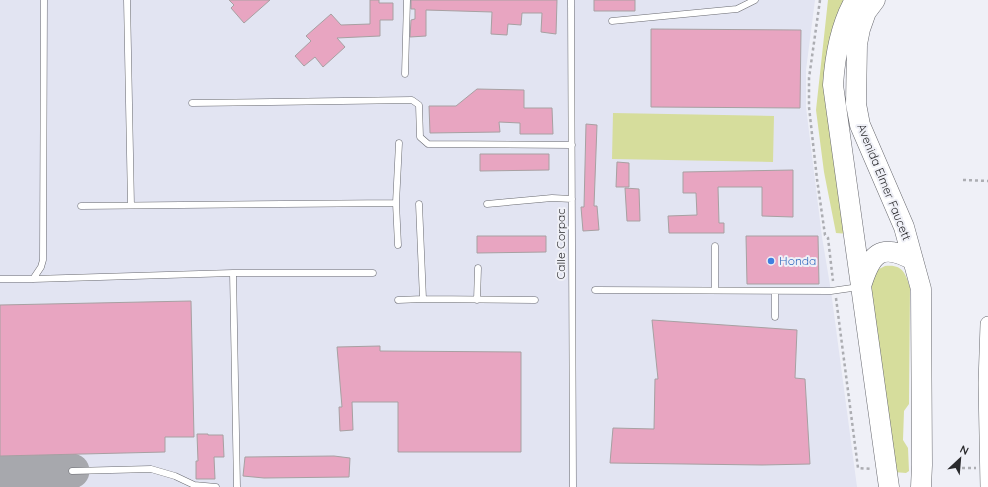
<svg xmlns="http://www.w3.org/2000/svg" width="988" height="487" font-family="Quicksand,sans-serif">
  <rect width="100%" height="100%" fill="#eff0f7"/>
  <path fill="#e2e4f2" d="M0,0h815l-9,70v37l16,130 9,54 26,196h-857z"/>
  <path fill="#d6dd9c" d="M828,0h15l2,1 -5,56 9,177 -13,-1 -12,-61 -8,-62z
    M613,113l161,3 -1,46 -161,-3z
    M885,266c18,-2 20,7 25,21l-1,117 -5,7 -1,29 5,8 1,23 -3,2 -12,-1 -24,-192 5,-9z"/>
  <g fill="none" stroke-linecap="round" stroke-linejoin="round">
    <path stroke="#a7a8ad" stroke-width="35" d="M0,473l72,-2"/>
  </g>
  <path fill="#e8a5c1" stroke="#a7a0a2" d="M229,0h41l-26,23 -13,-15 3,-3z
    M370,0h9v3h14v17h-13v16l-43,2 8,9 -22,20 -8,-10 -11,9 -9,-10 16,-15 -5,-5 25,-22 10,11 29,-1z
    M411,0h146l-1,34 -15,-2 1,-19h-20l-1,12 -13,-1 -1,11 -16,-1 1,-22 -66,-2v26l-16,1 1,-17 4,-1v-10h-4z
    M594,0h41v11h-41z
    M651,29l150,1 -1,78 -149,-1z
    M477,89l47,1v18h28l1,26h-33v-11l-21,-1 1,10 -70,1 -1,-27h27z
    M586,124l11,1 -3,81h3l2,24 -16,1 -2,-24h3z
    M480,154h69v16l-69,1z
    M617,162l12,1v24h-13z
    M793,170v47l-31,-1v-29h-44l1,36h5v10h-55l-1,-17 29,-1 -1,-22h-13v-21z
    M625,188l14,1 1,32h-13z
    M477,236h69v16l-69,1z
    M746,236h72l1,48h-72z
    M191,301l3,136h-29v15l-165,4v-151z
    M652,320l145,10 -2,48 10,1 5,85 -48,1 -152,-2 3,-35 41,1 1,-50h3z
    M380,346v5l141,1v100h-123v-50h-46l1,28 -13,1 -1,-24h3l-5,-60z
    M197,434h11v1h15l1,22h-10l1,22h-19v-18h2z
    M334,456l16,2 -1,19 -85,1 -21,-2 2,-19z"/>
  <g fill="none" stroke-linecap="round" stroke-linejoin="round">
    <defs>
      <path id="service" d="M127,0l4,205
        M571,0l2,487
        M612,21l125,-12 18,-9
        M405,74l2,-74
        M192,103l220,-3 7,5 1,32 8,7 144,1
        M396,203l2,42
        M419,204l4,95 112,1
        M487,204l65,-6 20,1
        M81,206l315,-3 3,-60
        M233,273l4,214
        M0,279h33l200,-6h140
        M33,279l8,-12 2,-7 1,-260
        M595,290l236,1 28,-4
        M715,290v-44
        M398,300l25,-1
        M477,300l1,-32
        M775,317v-26
        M72,471l79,-2 24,7 19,9 22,2"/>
      <path id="tertiary" d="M988,487l-2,-104 2,-59"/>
      <path id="trunk" d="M855,0c-15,26 -20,55 -22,85l56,402
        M875,0l-9,12 -6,17 -3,15 -1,60 4,21 44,102 17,62 1,176 -1,22
        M861,286c10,-32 19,-44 52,-26"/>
    </defs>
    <use href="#service" stroke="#68696f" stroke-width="7"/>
    <use href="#tertiary" stroke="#68696f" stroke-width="16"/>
    <use href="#trunk" stroke="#68696f" stroke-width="21"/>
    <path stroke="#acadb2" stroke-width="2.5" stroke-dasharray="3 3" stroke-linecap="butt" d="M820,0l-11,78v29l8,72 8,56 3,3 5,43
      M963,180l25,1
      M836,298l22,170 14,1
      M956,468h20"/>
    <use href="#service" stroke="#fff" stroke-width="6"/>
    <use href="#tertiary" stroke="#fff" stroke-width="15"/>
    <use href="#trunk" stroke="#fff" stroke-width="20"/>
  </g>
  <circle fill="#3f7fe0" stroke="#eff0f7" stroke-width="1.5" cx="771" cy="261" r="4"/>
  <g text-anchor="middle" stroke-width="4" stroke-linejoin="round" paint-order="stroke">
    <g font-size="12" fill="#2a2a2d" stroke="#eff0f7">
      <text transform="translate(884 182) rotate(68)" y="4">Avenida Elmer Faucett</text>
      <text transform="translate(561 244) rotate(-90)" y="4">Calle Corpac</text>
    </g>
    <g font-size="12" fill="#366cbe" stroke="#eff0f7" text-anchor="start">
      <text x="779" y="265">Honda</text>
    </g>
  </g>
  <g transform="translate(960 459) rotate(26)" stroke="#eff0f7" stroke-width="3" paint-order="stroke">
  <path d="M0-3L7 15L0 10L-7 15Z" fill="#2a2a2d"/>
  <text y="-6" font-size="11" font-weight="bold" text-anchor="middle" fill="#2a2a2d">N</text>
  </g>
</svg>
